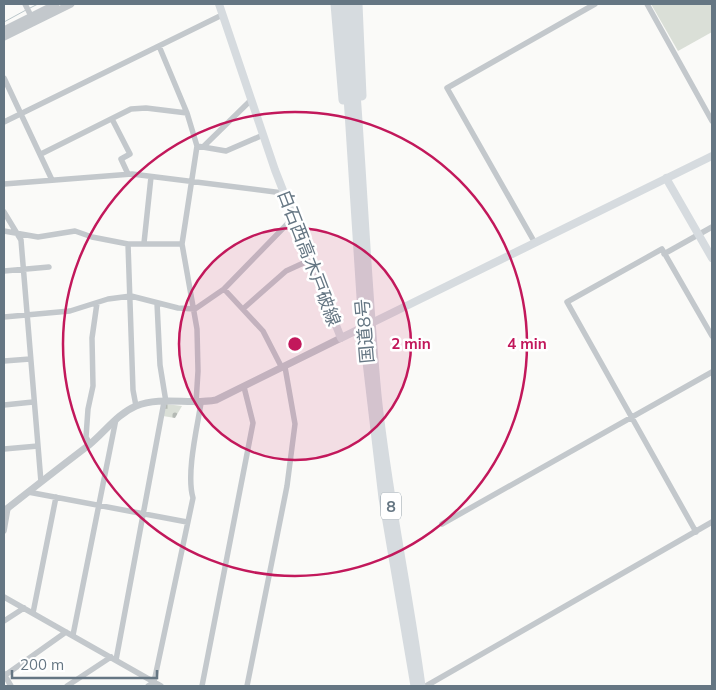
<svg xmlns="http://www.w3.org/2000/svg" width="716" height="690" font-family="Mulish,'Noto Sans JP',sans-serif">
  <defs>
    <pattern id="cemetery-stones" width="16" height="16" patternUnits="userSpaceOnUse" patternTransform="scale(1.25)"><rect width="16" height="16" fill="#dadfd7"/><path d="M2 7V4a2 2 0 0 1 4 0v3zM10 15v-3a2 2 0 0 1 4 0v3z" fill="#b4b9b4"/></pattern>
  </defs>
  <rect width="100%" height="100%" fill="#fafaf8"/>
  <path fill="#dadfd7" d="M651,4h61v28l-34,19z"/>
  <path fill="url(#cemetery-stones)" d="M166,404l16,2 -7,12 -12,-2z"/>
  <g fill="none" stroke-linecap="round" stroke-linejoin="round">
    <path stroke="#bbc7cb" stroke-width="1" d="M30,8l8,-4
      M4,22l22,-12"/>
    <path stroke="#c3c8cc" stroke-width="5.5" d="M25,4l8,16
      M647,4l65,117
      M159,46l28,67 10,33 -15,98 15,85 1,42 -2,32
      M4,78l48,102
      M112,119l18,35 -9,5 7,15
      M4,122l218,-107
      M197,146l29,5 37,-16
      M204,146l46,-45
      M41,154l90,-45 15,-1 41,5
      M4,184l128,-10 151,19
      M4,212l17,28 20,242
      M4,231l34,6 37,-6 17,6 36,7h54
      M144,243l7,-66
      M535,243l-88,-155 148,-84
      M128,244l5,146 3,16
      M664,254l48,-27
      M4,271l45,-4
      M224,289l39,42 19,37
      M157,303l3,62 6,37
      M244,308l42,-37 24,-11
      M4,317l66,-6 38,-12 23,-3 47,12 17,1 29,-20 69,-71
      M4,361l26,-2
      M4,405l29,-3
      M90,444l-4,-7 2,-28 5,-23 -1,-48 5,-35
      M4,449l34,-3
      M28,492l159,30
      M442,524l270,-152
      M4,531l4,-23
      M696,532l-129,-230 95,-53 50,87
      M4,597l157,89
      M33,613l23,-116
      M4,621l20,-13
      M73,635l43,-216
      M116,660l48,-258
      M4,674l7,12
      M4,676l62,-44
      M67,686l44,-29
      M148,686l6,-4 39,-184c-7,-24 4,-70 8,-95
      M202,686l51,-263 -9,-36
      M247,686l40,-200 8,-62 -10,-57
      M426,686l286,-164"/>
    <path stroke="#c3c8cc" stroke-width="7" d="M4,30l52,-26
      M4,37l67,-33
      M4,511c28,-22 56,-44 85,-66 16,-13 28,-31 47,-39 25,-10 54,-1 80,-6l125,-62"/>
    <path stroke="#d6dbdf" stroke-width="8" d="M219,4l56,166 66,168 371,-182
      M666,178l46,80"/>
    <path stroke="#d6dbdf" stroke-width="9" d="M335,4l8,96
      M342,4l21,324 20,170 32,188
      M349,4c12,130 16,261 28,391 10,98 31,194 44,291
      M358,4l4,92"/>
  </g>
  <circle cx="295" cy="344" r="116" fill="#c2185b" fill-opacity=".12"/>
  <g fill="none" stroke="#c2185b" stroke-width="2.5">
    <circle cx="295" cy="344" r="116"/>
    <circle cx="295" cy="344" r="232"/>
  </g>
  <g text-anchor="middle" stroke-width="5" stroke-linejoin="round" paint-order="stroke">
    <rect fill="#fff" stroke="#939fa8" stroke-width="1" x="381" y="492.5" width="20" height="27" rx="4"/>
    <g font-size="16" font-weight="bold" fill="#657683">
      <text x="391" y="512">8</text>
    </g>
    <g font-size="18" fill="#657683" stroke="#fff">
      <text transform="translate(309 258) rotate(69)" y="6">白石西高木戸破線</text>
      <text transform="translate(365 331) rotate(-95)" y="6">国道8号</text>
    </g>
  </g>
  <circle cx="295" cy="344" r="8" fill="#c2185b" stroke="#fff" stroke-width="2.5"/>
  <g font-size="15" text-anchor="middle" font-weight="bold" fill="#c2185b" stroke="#fff" stroke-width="5" stroke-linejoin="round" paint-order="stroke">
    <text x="411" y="349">2 min</text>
    <text x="527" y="349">4 min</text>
  </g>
  <rect width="716" height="690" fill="none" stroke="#657683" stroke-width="10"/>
  <path d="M12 670v8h145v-8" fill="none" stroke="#657683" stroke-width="2.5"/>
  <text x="20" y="670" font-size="15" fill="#657683" stroke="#ffffff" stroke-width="4" paint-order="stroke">200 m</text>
</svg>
